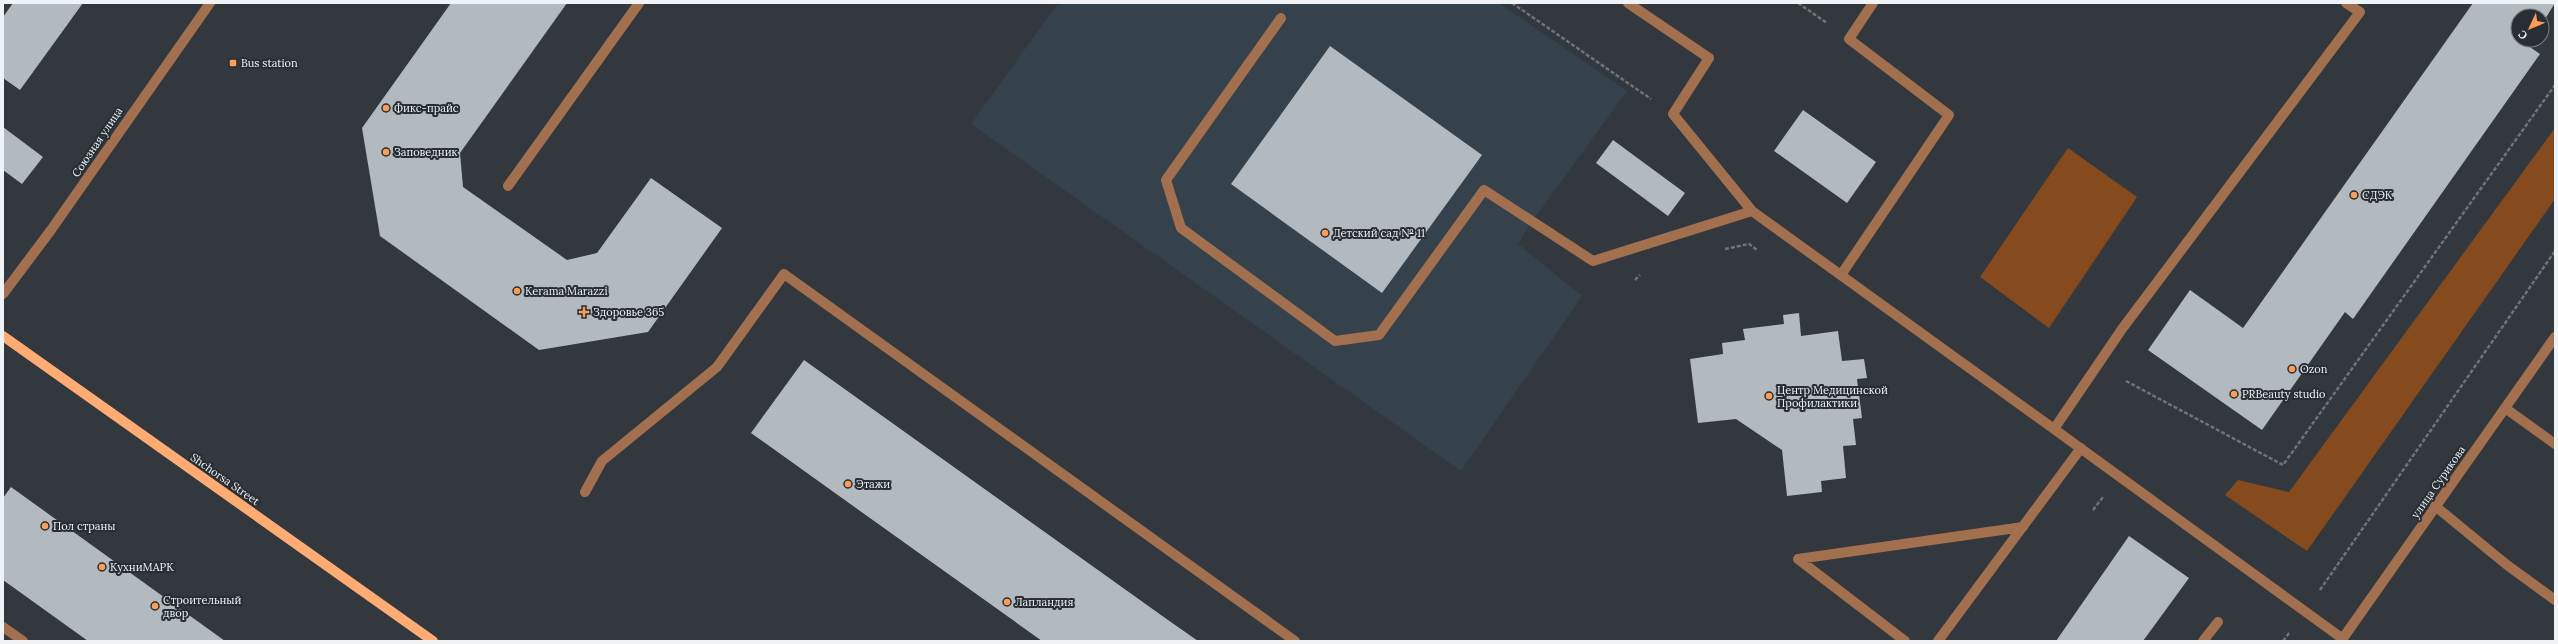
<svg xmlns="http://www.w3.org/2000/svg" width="2558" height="644" font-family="Lora,serif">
  <rect width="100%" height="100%" fill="#32383d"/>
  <path fill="#36424b" d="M1068,3h431l128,88 -96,132 -13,21 64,52 -121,175 -490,-347 85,-118z"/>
  <path fill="#854b1e" d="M2555,128v71l-248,352 -82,-56 13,-15 51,12z
    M2068,148l69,49 -88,131 -69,-51z"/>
  <path fill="#b2babf" d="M13,3h70l-63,87 -17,-12v-61z
    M451,3h116l-107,150 3,34 104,73 30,-7 54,-75 71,50 -74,104 -109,18 -159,-114 -18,-108z
    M2473,3h82l-13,21v-8h-24v24h13l-4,5 13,9 -187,265 -8,-7 -83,118 -114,-80 42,-60 53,38z
    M1330,46l152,109 -100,138 -151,-109z
    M1803,110l73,52 -29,41 -73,-52z
    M3,127l40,30 -21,27 -19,-14z
    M1613,140l72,53 -17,23 -72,-53z
    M1799,313l2,23 37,-5 4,30 22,-2 3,19 -10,1 5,39 -9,1 3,26 -13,1 3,32 -25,3 1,11 -35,4 -5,-46 -46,-31 -38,4 -8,-64 33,-5 -1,-11 23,-3 -2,-11 41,-5 -1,-9z
    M804,360l364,260 30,21h-156l-291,-208z
    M11,487l214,154h-137l-85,-61v-82z
    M2129,536l60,42 -46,63h-87z"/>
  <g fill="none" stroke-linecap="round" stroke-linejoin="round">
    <path stroke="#6e7378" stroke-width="2.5" stroke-dasharray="4 2" stroke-linecap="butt" d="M1512,3l139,96
      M1798,3l29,20
      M1725,249l24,-5 8,6
      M1635,280l5,-5
      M2126,381l157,84 272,-380
      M2093,510l10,-13
      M2320,590l235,-339
      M2283,641l7,-9"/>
    <path stroke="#a2704e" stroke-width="10" d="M1628,3l81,55 -36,56 79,97 302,218
      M1281,18l-115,162 15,48 154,113 44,-6 105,-145 109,71 159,-50
      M508,186l131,-183
      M1841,275l108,-160 -100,-76 24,-36
      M3,294l48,-64 159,-227
      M2505,408l50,36
      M585,492l17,-31 115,-94 67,-93 511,367
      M2435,506l72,59 48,35
      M3,627l20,14
      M2343,639l-289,-210 68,-100 238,-317 -14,-9
      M1905,641l-107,-82 225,-32
      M1938,641l143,-193
      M2203,641l15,-19
      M2341,641l214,-304"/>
    <path stroke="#feac74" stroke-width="10" d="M3,336l430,305"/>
  </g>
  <g fill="#fd9c56" stroke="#282e33" stroke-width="1.5">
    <rect x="229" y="59" width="8" height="8" rx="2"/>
    <circle cx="386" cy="108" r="4"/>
    <circle cx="386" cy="152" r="4"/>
    <circle cx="2354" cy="195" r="4"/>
    <circle cx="1325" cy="233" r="4"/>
    <circle cx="517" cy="291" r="4"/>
    <path d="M582 306h4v4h4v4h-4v4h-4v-4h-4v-4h4z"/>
    <circle cx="2292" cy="369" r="4"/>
    <circle cx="2234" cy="394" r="4"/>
    <circle cx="1769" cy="396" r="4"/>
    <circle cx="848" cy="484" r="4"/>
    <circle cx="45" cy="526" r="4"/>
    <circle cx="102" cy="567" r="4"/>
    <circle cx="1007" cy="602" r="4"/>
    <circle cx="155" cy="606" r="4"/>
  </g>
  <g text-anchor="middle" stroke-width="4" stroke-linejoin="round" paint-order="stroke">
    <g font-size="11" fill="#eff3f6" stroke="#282e33" text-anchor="start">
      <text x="241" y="67">Bus station</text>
      <text x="394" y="112">Фикс-прайс</text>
      <text x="394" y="156">Заповедник</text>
      <text x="2362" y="199">СДЭК</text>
      <text x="1333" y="237">Детский сад № 11</text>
      <text x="525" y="295">Kerama Marazzi</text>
      <text x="593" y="316">Здоровье 365</text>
      <text x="2300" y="373">Ozon</text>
      <text x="1777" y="394">Центр Медицинской<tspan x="1777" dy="13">Профилактики</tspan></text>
      <text x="2242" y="398">PRBeauty studio</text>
      <text x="856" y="488">Этажи</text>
      <text x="53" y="530">Пол страны</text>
      <text x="110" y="571">КухниМАРК</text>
      <text x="163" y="604">Строительный<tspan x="163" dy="13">двор</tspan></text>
      <text x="1015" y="606">Лапландия</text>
    </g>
    <g font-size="11" fill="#eff3f6" stroke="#282e33">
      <text transform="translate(97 142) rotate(-56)" y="4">Союзная улица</text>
      <text transform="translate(225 479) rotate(35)" y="4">Shchorsa Street</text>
      <text transform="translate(2438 482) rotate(-55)" y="4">улица Сурикова</text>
    </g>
  </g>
  <rect width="2558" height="644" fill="none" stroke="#eff3f6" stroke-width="8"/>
  <g transform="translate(2530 28) rotate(226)"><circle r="19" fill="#282e33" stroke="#787d81"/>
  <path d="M0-3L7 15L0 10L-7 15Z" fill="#fd9c56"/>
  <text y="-6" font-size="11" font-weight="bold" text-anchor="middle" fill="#eff3f6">С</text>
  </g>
</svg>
